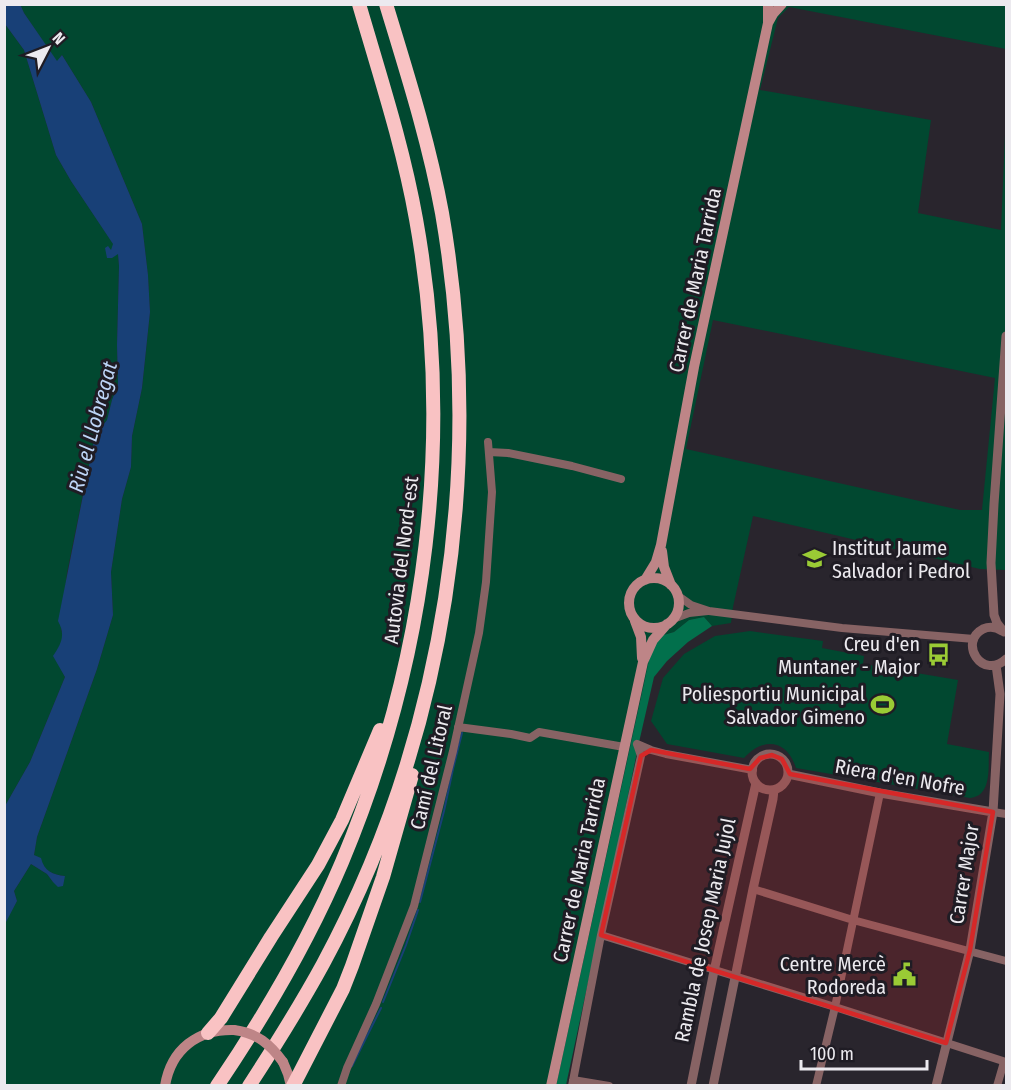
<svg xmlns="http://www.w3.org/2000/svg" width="1011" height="1090" font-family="'Fira Sans Condensed',sans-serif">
  <rect width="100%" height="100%" fill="#29252d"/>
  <path fill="#014830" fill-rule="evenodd" d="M20,5h986v44l-217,-42 -11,11 -18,72 171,30 -13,93 83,17 5,-119v459l-26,-1 -227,-53 -20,91 -2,16 -19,3 -8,-9 -15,3 -15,12 -14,4 -16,46 -88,403h-551l-1,-161 13,-23 -3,-10 17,-27 16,10 6,8 12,-6c-12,-1 -21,-5 -25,-18l-6,-3 3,-18 60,-168 16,-54 -2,-43 11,-73 9,-32 1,-31 10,-48 8,-76 -2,-36 -6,-52 -51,-122 -29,-47 -5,7 -33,-49zM713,320l282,58 -13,132h-22l-274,-61z
    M5,24l19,26 32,105 15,26 43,64 -7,13 11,-5 1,13 -2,79 1,39 -6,16 -5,20 -12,15 -28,138 -6,54 2,13 -9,16 11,21 -35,85 -25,44z
    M750,631l73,10 -1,7 42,8 -1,8 95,16 -11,64 42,8c-1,16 3,44 -19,46l-174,-30c-9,-29 -33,-31 -52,-10l-77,-14 -16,-23 12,-43 21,-24 31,-18z"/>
  <path fill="#02704c" d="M704,617l8,9 -24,16 -21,19 -13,16 -14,61 -23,110 -51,237 -10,1 95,-435 9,-15 14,-4 15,-12z"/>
  <path fill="#184077" d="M20,4l4,9 33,48 5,-6 29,47 51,122 6,51 2,37 -8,76 -10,48 -1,31 -9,32 -11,73 2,43 -16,54 -60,168 -3,18 7,3c3,13 12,17 24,18l-2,10 -5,1 -5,-5 -6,-8 -16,-10 -17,27 3,10 -12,23v-118l25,-44 35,-85 -12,-21c8,-12 13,-21 5,-35l37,-186 12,-15 5,-20 6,-16 -1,-39 2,-79 -1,-12 -6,4h-5l-2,-10 3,-2 3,4 2,-6 -42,-63 -15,-26 -32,-105 -19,-26v-19z"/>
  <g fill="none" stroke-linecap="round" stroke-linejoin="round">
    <path stroke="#184077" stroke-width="2" d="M420,902l24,-91 9,-42 9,-36
      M383,1002l23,-57 12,-35
      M352,1066l29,-58"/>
    <path stroke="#876364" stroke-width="8" d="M489,452l19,1 64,13 49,13
      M677,595l14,10 18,6 133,17 132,11
      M673,619l16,-6 19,-2
      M458,727l53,7 19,4 9,-6 85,15
      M637,744l14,6 15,4 87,16
      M993,812l13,2
      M753,889l100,31 153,41
      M601,935l234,72 171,55
      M573,1080l36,6
      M341,1086l6,-18 29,-64 38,-98 39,-155 26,-118 7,-51 6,-90 -4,-50
      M572,1086l29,-151 40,-179 -4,-12
      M816,1086l19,-79 45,-214
      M997,1086l7,-24"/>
    <path stroke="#876364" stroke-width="9" d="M1002,631c-6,-4 -12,-5 -19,-2 -25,13 -1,52 23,30
      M1004,632l-7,-9 -3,-8 -3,-52 3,-59 12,-168
      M752 772a18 18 0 1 1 36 0a18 18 0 1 1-36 0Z
      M788,774l92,19 113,19
      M691,1086l23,-115 42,-188
      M713,1086l40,-197 20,-90 1,-9
      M936,1086l34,-136 23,-138 7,-118 -4,-29"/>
    <path stroke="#be8587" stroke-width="10" d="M768,23l5,-9 9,-10
      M662,551l2,16 7,18
      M629 603a25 25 0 1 1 50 0a25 25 0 1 1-50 0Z
      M645,580l11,-18 5,-17 33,-178 74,-344v-19
      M635,621l6,16 1,21
      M283,1062l5,12 3,12
      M165,1086c6,-37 33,-57 69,-56
      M551,1086l92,-424 10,-22 14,-16"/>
    <path stroke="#f9c2c3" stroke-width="14" d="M208,1033l13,-15 50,-81 47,-72 24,-45 38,-90
      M217,1086c48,-71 92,-146 125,-224 85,-203 113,-426 74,-643 -13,-73 -36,-143 -57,-215
      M249,1086c26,-40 51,-80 74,-122 123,-228 163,-496 119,-751 -13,-71 -35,-140 -56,-209
      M293,1086l50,-97 9,-23 31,-89 29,-102"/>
    <path stroke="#be8587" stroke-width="10" d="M234,1030c23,3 36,14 49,32"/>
  </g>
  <path fill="#d62828" fill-opacity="0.2" stroke="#d62828" stroke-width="4.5" stroke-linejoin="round" d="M651,750l99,19 10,-11 12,-3 10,4 8,15 203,38 -23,138 -24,93 -345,-108 40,-179z"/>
  <defs>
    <symbol id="school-bare" viewBox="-9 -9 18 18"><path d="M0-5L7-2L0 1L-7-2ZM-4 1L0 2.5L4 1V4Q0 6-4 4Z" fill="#9acb35" stroke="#1f1c24" stroke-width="2.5" paint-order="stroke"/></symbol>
    <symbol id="bus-bare" viewBox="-9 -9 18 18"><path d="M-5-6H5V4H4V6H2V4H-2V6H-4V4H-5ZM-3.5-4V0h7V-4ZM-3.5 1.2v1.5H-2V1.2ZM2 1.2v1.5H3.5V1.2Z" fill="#9acb35" stroke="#1f1c24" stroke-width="2.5" paint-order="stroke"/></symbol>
    <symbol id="stadium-bare" viewBox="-9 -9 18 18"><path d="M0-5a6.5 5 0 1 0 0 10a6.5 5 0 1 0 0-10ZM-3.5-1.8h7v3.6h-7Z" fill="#9acb35" stroke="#1f1c24" stroke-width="2.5" paint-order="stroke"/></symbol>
    <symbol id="civic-bare" viewBox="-9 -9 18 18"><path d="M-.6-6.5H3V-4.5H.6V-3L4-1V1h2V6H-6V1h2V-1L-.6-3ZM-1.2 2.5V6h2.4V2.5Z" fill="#9acb35" stroke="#1f1c24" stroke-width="2.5" paint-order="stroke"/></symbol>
  </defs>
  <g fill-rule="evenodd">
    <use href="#school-bare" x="798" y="542" width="33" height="33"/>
    <use href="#bus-bare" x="922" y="638" width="33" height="33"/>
    <use href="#stadium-bare" x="866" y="688" width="33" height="33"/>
    <use href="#civic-bare" x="888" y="958" width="33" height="33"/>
  </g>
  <g text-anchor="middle" stroke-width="6" stroke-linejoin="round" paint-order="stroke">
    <g font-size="20" fill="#eceaef" stroke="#1f1c24">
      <text transform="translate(695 280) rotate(-78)" y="7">Carrer de Maria Tarrida</text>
      <text transform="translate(401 560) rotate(-83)" y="7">Autovia del Nord-est</text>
      <text transform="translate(431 767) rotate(-77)" y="7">Camí del Litoral</text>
      <text transform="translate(900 777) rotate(10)" y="7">Riera d'en Nofre</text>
      <text transform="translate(579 870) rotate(-78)" y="7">Carrer de Maria Tarrida</text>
      <text transform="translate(964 874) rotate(-81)" y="7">Carrer Major</text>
      <text transform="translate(705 930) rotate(-78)" y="7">Rambla de Josep Maria Jujol</text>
    </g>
    <g font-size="20" fill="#eceaef" stroke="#1f1c24" text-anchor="end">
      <text x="832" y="555" text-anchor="start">Institut Jaume<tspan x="832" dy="23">Salvador i Pedrol</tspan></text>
      <text x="920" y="651">Creu d'en<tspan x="920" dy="23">Muntaner - Major</tspan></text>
      <text x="865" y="701">Poliesportiu Municipal<tspan x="865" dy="23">Salvador Gimeno</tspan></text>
      <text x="886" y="971">Centre Mercè<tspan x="886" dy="23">Rodoreda</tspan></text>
    </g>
    <g font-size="21" font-style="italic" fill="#bdd5f7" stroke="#1f1c24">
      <text transform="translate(93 427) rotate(-75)" y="7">Riu el Llobregat</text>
    </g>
  </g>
  <rect width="1011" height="1090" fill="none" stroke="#eceaef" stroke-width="12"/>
  <g transform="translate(48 48) rotate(48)" stroke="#1f1c24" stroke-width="4.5" paint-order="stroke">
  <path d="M0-4.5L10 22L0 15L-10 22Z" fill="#eceaef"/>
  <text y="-9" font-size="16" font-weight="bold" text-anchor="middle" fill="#eceaef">N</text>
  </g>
  <path d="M801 1060v9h126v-9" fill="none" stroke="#eceaef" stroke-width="3"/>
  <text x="810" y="1060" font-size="18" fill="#eceaef" stroke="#1f1c24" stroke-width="4.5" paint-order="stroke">100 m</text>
</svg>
